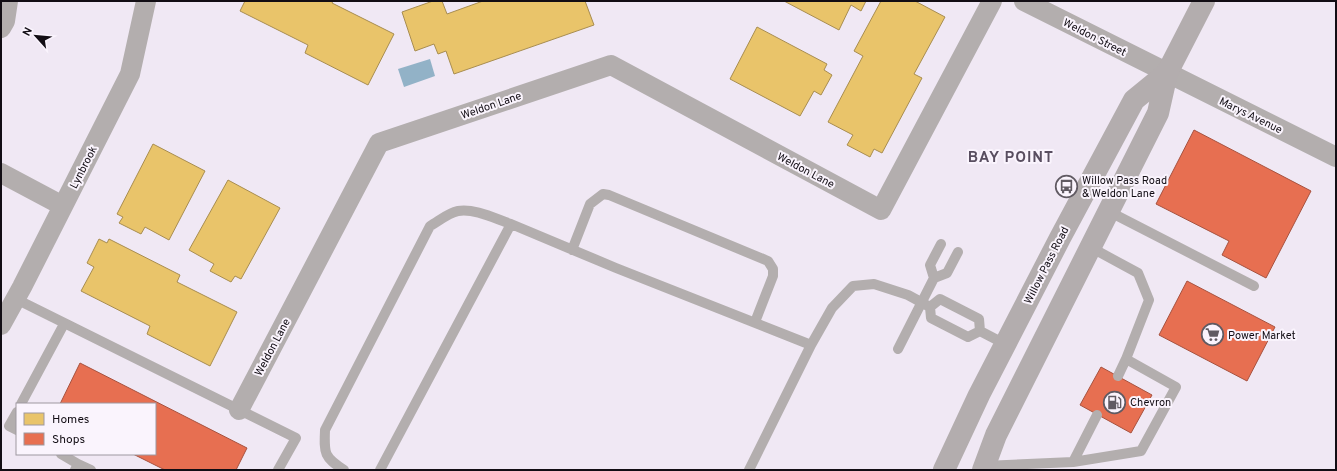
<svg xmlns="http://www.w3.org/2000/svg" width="1337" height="471" font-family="Overpass,sans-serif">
  <rect width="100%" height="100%" fill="#f0e8f4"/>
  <path fill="#92b2c7" d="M430,59l5,17 -31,11 -6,-18z"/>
  <path fill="#e9c46a" stroke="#a88d50" d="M245,1h88l-1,2 62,31 -26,51 -63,-32 3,-8 -68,-34z
    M433,1h9l5,13 36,-13h102l9,24 -140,49 -8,-23 -8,3 -4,-10 -19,7 -13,-39z
    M784,1h82l-5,10 -10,-6 -12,25z
    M881,1h34l30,16 -31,57 8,4 -40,75 -8,-4 -4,8 -23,-12 6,-10 -25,-13 35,-66 -9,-5z
    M757,27l70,37 -3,6 8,5 -11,20 -7,-4 -14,25 -70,-37z
    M153,144l52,27 -36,69 -24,-13 -4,7 -22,-11 4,-6 -6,-3z
    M228,180l52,28 -39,71 -6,-3 -4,6 -21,-11 4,-7 -25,-14z
    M99,239l8,4 2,-4 71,36 -3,7 60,30 -27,54 -63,-32 3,-8 -69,-35 13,-24 -7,-4z"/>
  <path fill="#e76f51" stroke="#a7523f" d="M1194,130l117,61 -45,87 -44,-23 7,-14 -73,-37z
    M1187,281l88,46 -28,54 -88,-46z
    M80,363l167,85 -11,22h-71l-32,-16h22v-50h-95z
    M1101,367l51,28 -21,38 -51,-28z"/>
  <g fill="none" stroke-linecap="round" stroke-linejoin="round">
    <path stroke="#b3aeae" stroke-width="10" d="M1108,211l146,75
      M572,250l18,-46 13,-10 6,1 159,66 5,8v7l-18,46
      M934,278l-4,-13 11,-21
      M16,299l280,139 -18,32
      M930,307l10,-8 39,20 1,12
      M930,307l1,11 37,19 12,-6
      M980,331l25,13
      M898,349l36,-71 13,-5 11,-21
      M1118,376l8,-17
      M21,404l43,-80
      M17,412l-8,14 8,4
      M61,454l17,10 -3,6
      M1073,462l24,-47
      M78,464l13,6
      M984,466l89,-4 68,-11 35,-64 -50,-28 23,-59 -11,-27 -48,-26
      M344,470c-20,-13 -20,-16 -19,-40l105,-204c9,-5 18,-13 28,-15 16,-3 38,8 53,13
      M380,470l131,-246 105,44 195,77
      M749,470l62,-125 21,-37 21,-22 21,-2 34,11 22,12"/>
    <path stroke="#b3aeae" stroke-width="20" d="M1024,1l312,156
      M1,28l4,-7 3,-20
      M1,173l62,33
      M1,325l21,-38 108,-213 16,-73
      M239,410l140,-267 232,-78 270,145 111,-209"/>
    <path stroke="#b3adae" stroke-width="22" d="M944,470l35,-75 81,-157 74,-138 33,-27
      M983,470l13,-35 162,-322 9,-40 37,-72"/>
  </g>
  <defs>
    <symbol id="bus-ring" viewBox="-11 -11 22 22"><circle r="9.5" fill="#faf4fd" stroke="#605a62" stroke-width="1.5"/><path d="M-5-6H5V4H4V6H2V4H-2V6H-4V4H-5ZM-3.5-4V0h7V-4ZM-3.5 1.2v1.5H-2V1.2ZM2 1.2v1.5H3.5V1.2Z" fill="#605a62"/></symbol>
    <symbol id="supermarket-ring" viewBox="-11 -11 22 22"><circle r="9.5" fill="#faf4fd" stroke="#605a62" stroke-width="1.5"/><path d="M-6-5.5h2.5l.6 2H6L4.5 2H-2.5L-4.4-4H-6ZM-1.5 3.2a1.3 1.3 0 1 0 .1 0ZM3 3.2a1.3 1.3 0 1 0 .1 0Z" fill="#605a62"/></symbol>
    <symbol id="fuel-ring" viewBox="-11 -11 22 22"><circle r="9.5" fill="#faf4fd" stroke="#605a62" stroke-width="1.5"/><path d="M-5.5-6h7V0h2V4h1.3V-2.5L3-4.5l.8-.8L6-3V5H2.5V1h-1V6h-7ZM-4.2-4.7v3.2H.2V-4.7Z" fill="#605a62"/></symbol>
  </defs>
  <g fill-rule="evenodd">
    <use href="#bus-ring" x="1054" y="174" width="25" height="25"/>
    <use href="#supermarket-ring" x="1200" y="322" width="25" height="25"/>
    <use href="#fuel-ring" x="1102" y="390" width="25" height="25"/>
  </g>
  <g text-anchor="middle" stroke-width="4" stroke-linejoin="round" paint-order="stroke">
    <g font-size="11" fill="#120d14" stroke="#faf4fd">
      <text transform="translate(1095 37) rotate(27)" y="4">Weldon Street</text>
      <text transform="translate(491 105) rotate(-19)" y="4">Weldon Lane</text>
      <text transform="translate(1251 115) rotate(26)" y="4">Marys Avenue</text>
      <text transform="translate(83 167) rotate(-63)" y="4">Lynbrook</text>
      <text transform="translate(806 170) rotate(28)" y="4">Weldon Lane</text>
      <text transform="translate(1046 265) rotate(-63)" y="4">Willow Pass Road</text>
      <text transform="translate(272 347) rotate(-62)" y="4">Weldon Lane</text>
    </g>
    <g font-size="11" fill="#120d14" stroke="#faf4fd" text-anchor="start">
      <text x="1082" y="184">Willow Pass Road<tspan x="1082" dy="13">&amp; Weldon Lane</tspan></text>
      <text x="1228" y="339">Power Market</text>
      <text x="1130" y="406">Chevron</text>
    </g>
    <g font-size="15" font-weight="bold" letter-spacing="1" fill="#594e60" stroke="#faf4fd">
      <text x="1011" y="162">BAY POINT</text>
    </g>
  </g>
  <rect width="1337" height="471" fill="none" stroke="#120d14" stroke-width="4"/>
  <rect x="16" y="403" width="140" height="52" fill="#faf4fd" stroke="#9d98a0"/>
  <rect x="24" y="413" width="20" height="12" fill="#e9c46a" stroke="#9d98a0"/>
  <text x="52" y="423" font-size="12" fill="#120d14">Homes</text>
  <rect x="24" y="433" width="20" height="12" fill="#e76f51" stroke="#9d98a0"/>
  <text x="52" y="443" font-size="12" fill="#120d14">Shops</text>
  <g transform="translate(36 36) rotate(297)" stroke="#faf4fd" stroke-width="3" paint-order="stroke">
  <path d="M0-3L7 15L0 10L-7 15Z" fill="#120d14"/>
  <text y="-6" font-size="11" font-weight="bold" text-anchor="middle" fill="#120d14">N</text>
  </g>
</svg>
